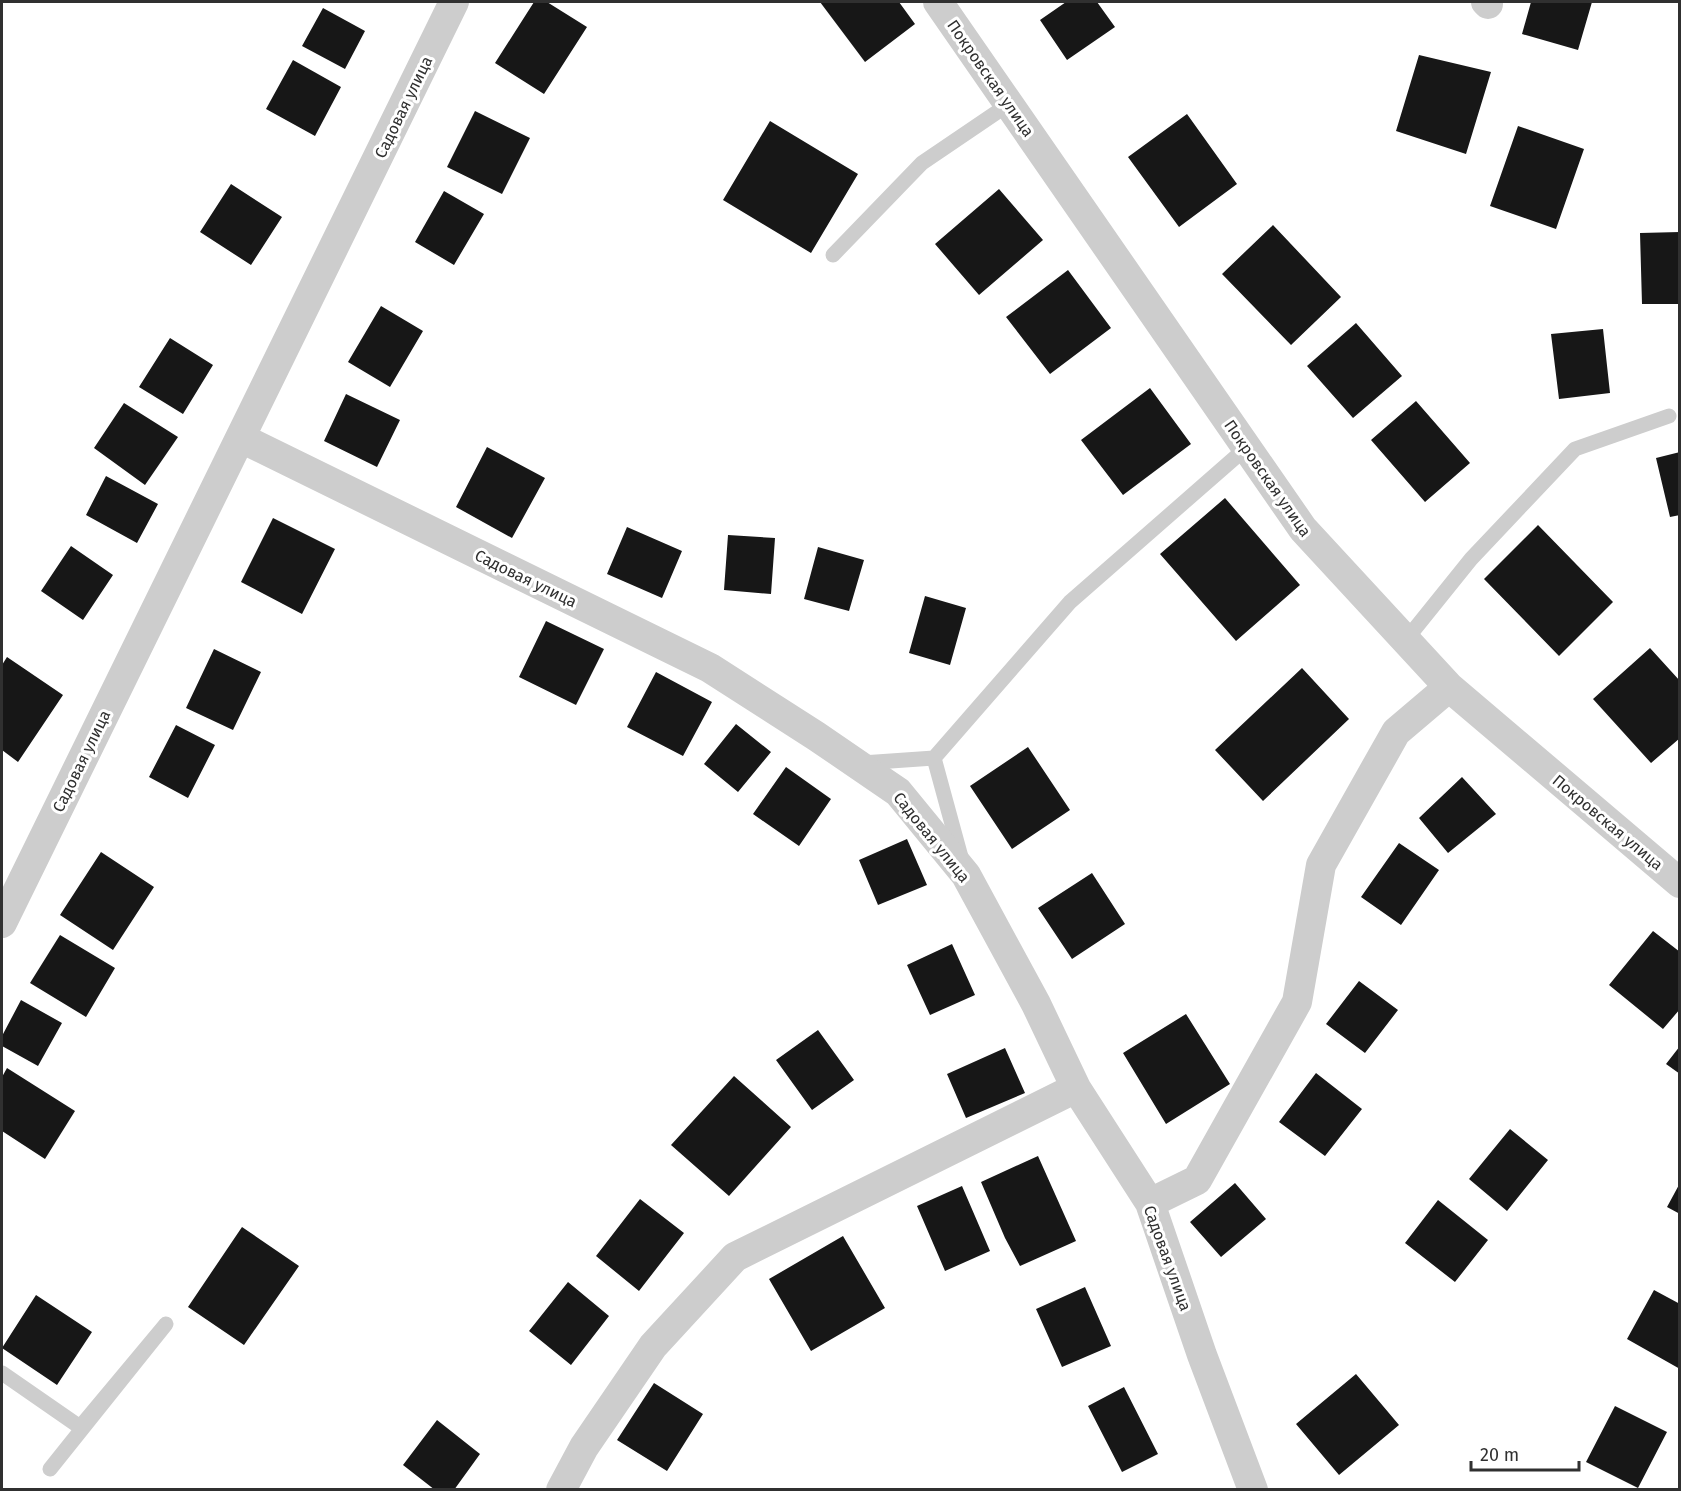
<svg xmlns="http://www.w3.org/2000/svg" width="1681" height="1491" font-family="'Fira Sans',sans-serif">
  <rect width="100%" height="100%" fill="#fff"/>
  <path fill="#171717" d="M534,2h13l40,25 -43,67 -49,-31z
    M820,2h79l16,22 -50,38z
    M1066,2h31l18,25 -48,33 -27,-40z
    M1531,2h61l-14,48 -56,-16z
    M323,8l42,23 -20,38 -43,-23z
    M1419,55l72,17 -25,82 -70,-23z
    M293,60l48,27 -26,49 -49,-27z
    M475,111l55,27 -28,56 -55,-27z
    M1187,114l50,70 -58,43 -51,-70z
    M770,121l88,53 -47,79 -88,-53z
    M1518,126l66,23 -28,80 -66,-23z
    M231,184l51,33 -31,48 -51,-33z
    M999,189l44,51 -64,55 -44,-51z
    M444,191l40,23 -30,51 -39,-23z
    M1273,225l68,72 -50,48 -69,-71z
    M1680,232v72h-38l-2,-71z
    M1068,270l43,58 -61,46 -44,-57z
    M381,306l42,25 -33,56 -42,-25z
    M1356,323l46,53 -49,42 -46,-52z
    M1603,329l7,64 -51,6 -8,-65z
    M170,338l43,27 -30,49 -44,-27z
    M1150,388l41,56 -68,51 -42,-55z
    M346,394l54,26 -23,47 -53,-26z
    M1416,401l54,62 -45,39 -54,-62z
    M124,403l54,34 -33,48 -51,-37z
    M487,447l58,31 -33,60 -56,-31z
    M1680,452v63l-10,2 -14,-59z
    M106,476l52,28 -21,39 -51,-28z
    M1225,498l75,87 -64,56 -76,-87z
    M273,518l62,31 -33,65 -61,-32z
    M1538,525l75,77 -54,54 -75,-77z
    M627,527l55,24 -20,47 -55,-24z
    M728,535l47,3 -4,56 -47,-4z
    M71,546l42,29 -30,45 -42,-29z
    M818,547l46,13 -15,51 -45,-12z
    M925,596l41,12 -16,57 -41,-12z
    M546,621l58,28 -28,56 -57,-28z
    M1650,648l30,33v57l-29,25 -58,-64z
    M214,649l47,23 -28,58 -47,-22z
    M7,657l56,38 -45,67 -16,-12v-85z
    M1302,668l47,51 -86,82 -48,-51z
    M656,672l56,30 -29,54 -56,-29z
    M736,724l35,28 -33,40 -34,-28z
    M176,725l39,20 -27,53 -39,-21z
    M1028,747l42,63 -58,39 -42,-63z
    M786,767l45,32 -32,47 -46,-32z
    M1462,777l34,37 -48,39 -29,-35z
    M907,839l20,46 -49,20 -19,-45z
    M1399,843l40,27 -38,55 -40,-28z
    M101,852l53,35 -41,63 -53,-35z
    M1092,873l33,51 -53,35 -34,-51z
    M1653,931l27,21v57l-17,20 -54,-44z
    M60,935l55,33 -29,49 -56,-34z
    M952,944l23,51 -45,20 -23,-50z
    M1359,981l39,29 -33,43 -39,-29z
    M21,1000l41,23 -24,43 -36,-20v-10z
    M1186,1014l44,70 -64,40 -43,-71z
    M818,1030l36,50 -42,30 -36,-50z
    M1680,1046v28l-14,-10z
    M1005,1048l20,45 -59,25 -19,-44z
    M7,1068l68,43 -30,48 -43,-28v-54z
    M1316,1073l46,36 -37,47 -46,-34z
    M734,1076l57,51 -62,69 -58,-51z
    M1510,1129l38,31 -41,51 -38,-32z
    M1038,1156l38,85 -56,25 -15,-28 -24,-56z
    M1235,1183l31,36 -45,38 -31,-35z
    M1680,1183v31l-13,-7z
    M962,1186l28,65 -45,20 -28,-65z
    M640,1199l44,34 -45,58 -43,-35z
    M1438,1200l50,40 -33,42 -50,-39z
    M242,1227l57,39 -55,79 -56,-38z
    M843,1236l42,72 -74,43 -42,-72z
    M568,1282l41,34 -38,49 -42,-34z
    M1085,1287l26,59 -49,21 -26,-58z
    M1654,1290l26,14v65l-53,-30z
    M36,1295l56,37 -35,53 -55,-37z
    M1356,1374l43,51 -60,50 -43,-51z
    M654,1383l49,31 -36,57 -50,-31z
    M1124,1387l34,67 -36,18 -34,-66z
    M1615,1406l52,26 -29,56 -52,-26z
    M437,1420l43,34 -26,36h-19l-32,-25z"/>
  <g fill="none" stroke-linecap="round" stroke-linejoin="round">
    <path stroke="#cdcdcd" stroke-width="15" d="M833,255l89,-92 87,-59
      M1405,641l66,-82 104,-110 94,-33
      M862,763l72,-5
      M961,857l-27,-99 136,-156 176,-154
      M2,1373l78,54 86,-103 -116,145"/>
    <path stroke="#cdcdcd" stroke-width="30" d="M938,2l365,527 146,158 231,196
      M1486,2l2,2
      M241,438l469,230 106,68 82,56 68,83 70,129 40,84 74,115 52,152 51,135
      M2,923l452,-921
      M1150,1203l47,-23 100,-178 24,-137 75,-133 53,-45
      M561,1490l23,-43 69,-101 82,-89 341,-169"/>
  </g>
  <g text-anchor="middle" stroke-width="6" stroke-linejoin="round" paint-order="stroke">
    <g font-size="16" fill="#303030" stroke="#fff">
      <text transform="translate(991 78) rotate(55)" y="6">Покровская улица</text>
      <text transform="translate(403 107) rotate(-64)" y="6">Садовая улица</text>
      <text transform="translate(1268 478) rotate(55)" y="6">Покровская улица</text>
      <text transform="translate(526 578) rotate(26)" y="6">Садовая улица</text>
      <text transform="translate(81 761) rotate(-64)" y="6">Садовая улица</text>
      <text transform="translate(1608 822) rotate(40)" y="6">Покровская улица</text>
      <text transform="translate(932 837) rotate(51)" y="6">Садовая улица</text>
      <text transform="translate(1168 1258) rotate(70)" y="6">Садовая улица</text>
    </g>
  </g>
  <rect width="1681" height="1491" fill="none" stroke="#303030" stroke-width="6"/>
  <path d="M1471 1461v9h108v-9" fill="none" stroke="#303030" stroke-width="3"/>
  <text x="1480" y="1461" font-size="18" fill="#303030" stroke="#ffffff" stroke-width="4.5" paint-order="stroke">20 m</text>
</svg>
